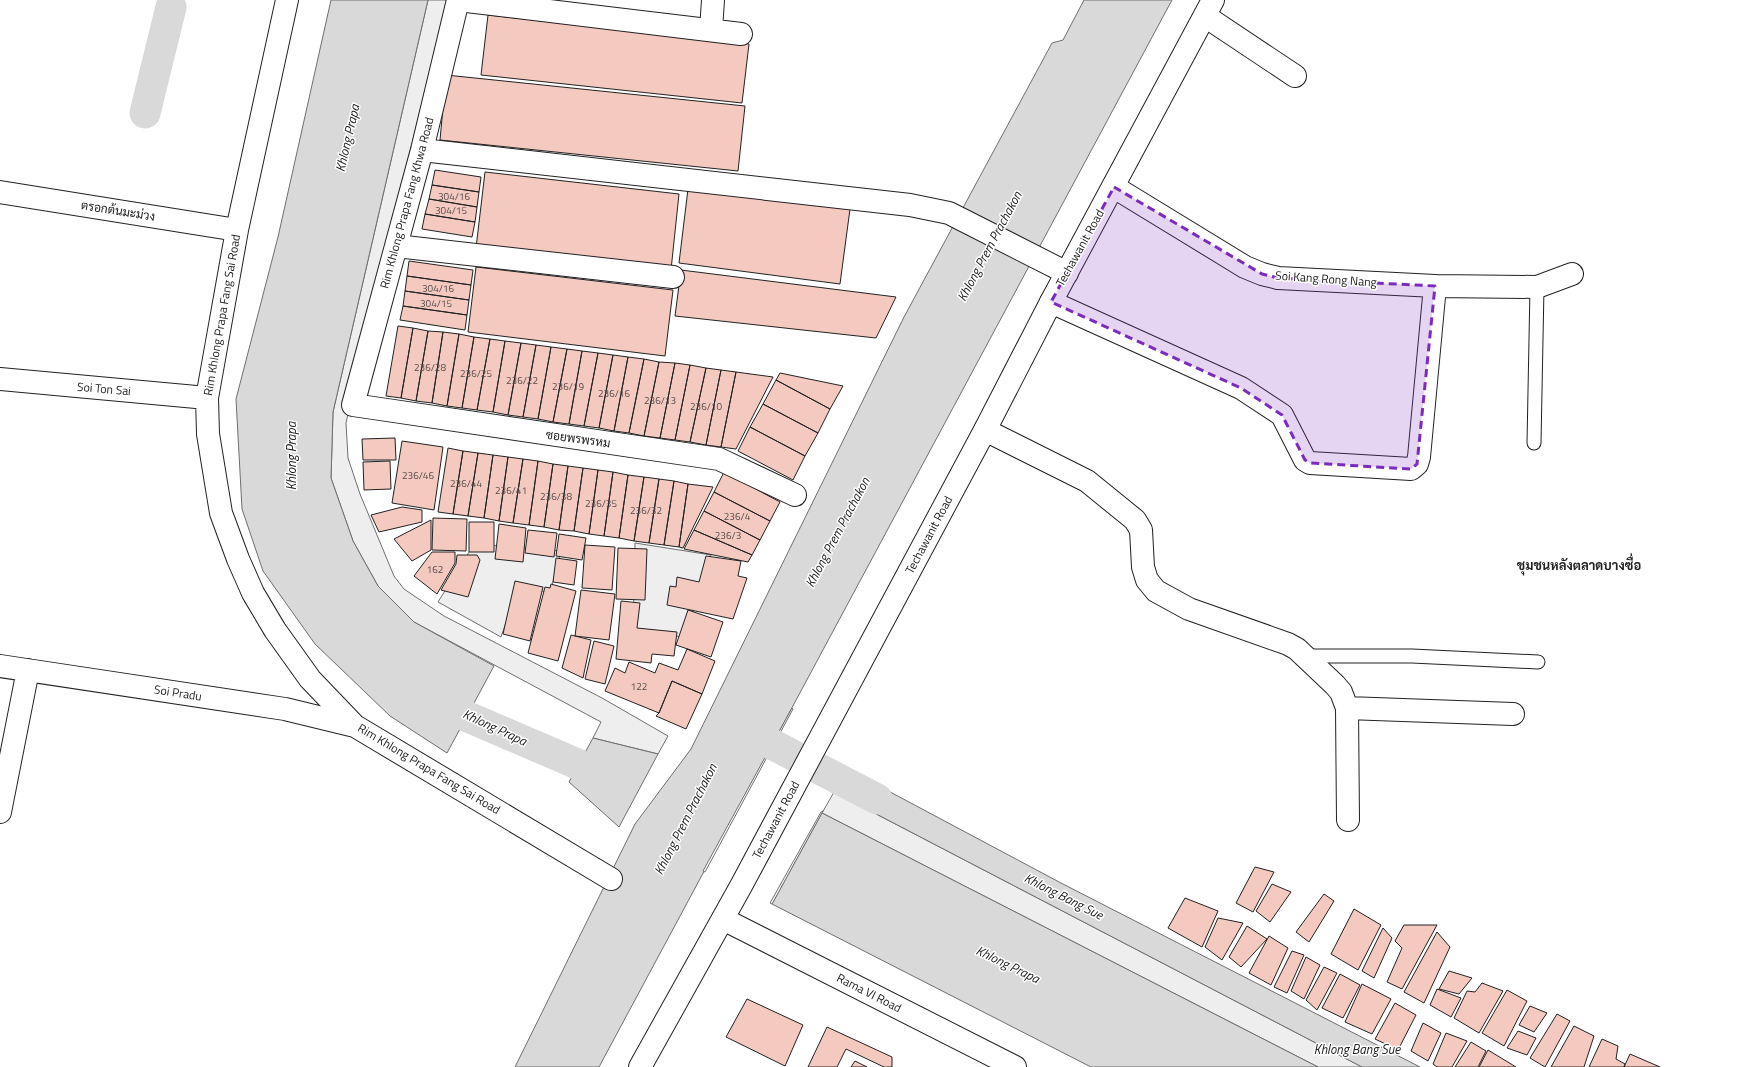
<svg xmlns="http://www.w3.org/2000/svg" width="1744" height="1067" font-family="'Titillium Web',Sarabun,sans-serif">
  <rect width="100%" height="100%" fill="#fff"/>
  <path fill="#eee" stroke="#6f6f6f" d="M428,0h19l-76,312 -25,111 2,35 12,36 34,82 10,13 40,27 158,82 66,38 -10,18 -65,-16 8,-16 -187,-100 -36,-36 -25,-45 -22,-63 2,-66z
    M635,543l76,12 -26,82 -52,-5z
    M474,544l87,7 -11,42 -31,-8 -18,52 -63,-35z
    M834,792l528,275h-44l-496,-254z"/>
  <path fill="#d9d9d9" stroke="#6f6f6f" d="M331,0h97l-95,412 -2,66 22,63 25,45 36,36 80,44 -47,87 -57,-37 -75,-72 -52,-73 -21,-62 -6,-110 42,-162z
    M1084,0h88l-573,1067h-84l120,-243 56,-75 213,-432 148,-274 11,-3z
    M593,738l65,16 -39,73 -50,-45z
    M847,769l214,114 359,184h-58l-528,-275z
    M822,813l496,254h-227l-319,-163z"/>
  <path fill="#fff" stroke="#6f6f6f" d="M792,708l1,1 -88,163 -2,-1z
    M823,811l-51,93 -2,-1 51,-91z"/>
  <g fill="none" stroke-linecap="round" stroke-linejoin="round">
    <path stroke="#d9d9d9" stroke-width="31" d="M145,113l26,-106
      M431,691l37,26 149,64
      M735,725l142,74"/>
  </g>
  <path fill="#f3c9c0" stroke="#222" d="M488,15l261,29 -7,59 -261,-28z
    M446,75l299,31 -7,65 -298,-31z
    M435,170l46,7 -2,15 -47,-7z
    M485,172l194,22 -8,76 -195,-22z
    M432,185l47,7 -2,15 -48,-8z
    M688,189l162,20 -10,75 -161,-21z
    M429,199l48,8 -2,15 -50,-8z
    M425,214l50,8 -3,15 -50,-8z
    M409,261l64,9 -2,15 -64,-9z
    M476,267l197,23 -8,66 -197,-24z
    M681,270l215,27 -20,41 -201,-22z
    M407,276l64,9 -2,15 -64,-9z
    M405,291l64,9 -2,15 -64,-9z
    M403,306l64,9 -2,15 -65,-10z
    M398,326l15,2 -12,70 -15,-2z
    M413,328l15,3 -12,70 -15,-3z
    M428,331l15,1 -11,71 -16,-2z
    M443,332l16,2 -12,72 -15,-3z
    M459,334l15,3 -12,71 -15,-2z
    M474,337l16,2 -13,71 -15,-2z
    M490,339l15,2 -12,71 -16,-2z
    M505,341l16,2 -13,72 -15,-3z
    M521,343l15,2 -13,72 -15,-2z
    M536,345l15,2 -13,72 -15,-2z
    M551,347l16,2 -14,73 -15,-3z
    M567,349l15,2 -13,73 -16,-2z
    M582,351l16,2 -14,73 -15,-2z
    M598,353l15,2 -14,73 -15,-2z
    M613,355l15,2 -14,74 -15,-3z
    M628,357l16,2 -15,74 -15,-2z
    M644,359l15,3 -15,74 -15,-3z
    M659,362l16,1 -15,75 -16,-2z
    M675,363l15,2 -15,75 -15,-2z
    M690,365l16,3 -16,74 -15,-2z
    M706,368l15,2 -15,75 -16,-3z
    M721,370l15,2 -15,75 -15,-2z
    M736,372l37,5 -37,72 -15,-2z
    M780,373l63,13 -13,23 -54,-29z
    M776,380l54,29 -12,24 -55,-29z
    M763,404l55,29 -13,23 -55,-29z
    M750,427l55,29 -12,24 -55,-29z
    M395,438l1,22h-33l-1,-21z
    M402,441l41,6 -9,63 -42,-7z
    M448,448l15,3 -10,63 -15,-2z
    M463,451l15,2 -10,63 -15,-2z
    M478,453l15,2 -9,63 -16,-2z
    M493,455l15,2 -9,64 -15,-3z
    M508,457l15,2 -10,64 -14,-2z
    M523,459l15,2 -9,64 -16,-2z
    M390,461l1,28 -27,1 -1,-28z
    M538,461l15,3 -9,63 -15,-2z
    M553,464l15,2 -9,64 -15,-3z
    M568,466l15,2 -9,63 -15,-1z
    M583,468l15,2 -9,64 -15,-3z
    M598,470l15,2 -9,64 -15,-2z
    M613,472l15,3 -9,63 -15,-2z
    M724,472l56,30 -10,19 -56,-29z
    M628,475l16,2 -10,64 -15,-3z
    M644,477l15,2 -10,64 -15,-2z
    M659,479l15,2 -10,64 -15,-2z
    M674,481l14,3 -9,63 -15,-2z
    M688,484l25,3 -30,61 -4,-1z
    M714,492l56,29 -10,19 -56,-29z
    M402,507l20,3v12l-43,10 -8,-17z
    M704,511l56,29 -8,15 -58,-25z
    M433,518l34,1 -1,32 -34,-1z
    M431,520v30l-19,11 -18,-22z
    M469,522h25v30h-25z
    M499,524l27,4 -3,34 -28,-3z
    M528,530l29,3 -3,24 -29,-4z
    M694,530l58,25 -4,7 -64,-13z
    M559,534l27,4 -4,22 -26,-4z
    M585,545l30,2 -3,43 -30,-2z
    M618,548l29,1 -2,51 -29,-1z
    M432,552h23v11l-18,31 -23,-18z
    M457,555h20l3,5 -12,37 -27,-7 15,-26z
    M706,556l35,5 -3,15 9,2 -14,41 -66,-14 3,-19 6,1 1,-10 22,5z
    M556,558l21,3 -3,24 -21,-3z
    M515,581l28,6 -13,54 -27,-7z
    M551,584l25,7 -18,70 -30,-8 17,-66 5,1z
    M581,590l34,4 -6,46 -34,-4z
    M621,601l19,2 -3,25 40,4 -3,24 -22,-2 -1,9 -35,-4z
    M688,610l35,12 -12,35 -35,-12z
    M571,635l20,5 -8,38 -21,-10z
    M594,641l20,5 -9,38 -20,-5z
    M687,649l28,12 -13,33 -30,-13 -13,32 -54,-22 10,-23 10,5 4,-11 26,11 4,-10 19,7z
    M672,681l30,13 -16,35 -30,-13 3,-3z
    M1255,867l19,5 -21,40 -17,-9z
    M1272,884l19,8 -21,30 -14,-11z
    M1324,894l10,7 -25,41 -13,-10z
    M1185,898l33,13 -16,36 -34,-19z
    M1354,909l27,16 -23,45 -27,-16z
    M1218,918l25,5 -21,37 -17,-13z
    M1404,925h33l-35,64 -15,-7 15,-34 -7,-7z
    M1247,926l20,13 -26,28 -12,-10z
    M1383,928l9,10 -18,40 -12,-7z
    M1437,932l13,15 -26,56 -20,-11z
    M1269,936l19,12 -17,37 -22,-12z
    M1292,951l12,4 -17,38 -13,-6z
    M1306,957l14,8 -16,34 -13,-8z
    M1324,967l13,6 -20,37 -11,-10z
    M1449,971l23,7 -13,16 -20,-5z
    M1340,974l20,11 -17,33 -21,-10z
    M1482,983l21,8 -24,42 -25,-15 13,-27 8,1z
    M1362,984l29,15 -19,35 -27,-12z
    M1437,989l24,9 -10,19 -21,-12z
    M1507,990l20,11 -23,45 -22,-13z
    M747,999l56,26 -18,41 -59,-29z
    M1395,1003l21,12 -18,35 -23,-11z
    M1530,1006l17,7 -13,19 -15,-7z
    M1557,1014l13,7 -25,46 -15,-9z
    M1423,1023l18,10 -13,28 -17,-10z
    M1574,1026l20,10 -10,31h-33z
    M827,1027l65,30v10h-8l-38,-18 -9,18h-29z
    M1518,1031l18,7 -9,17 -20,-7z
    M1446,1033l21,8 -15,26h-15l-4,-3z
    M1602,1039l16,7 -2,13 9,5 -1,3h-35z
    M1471,1042l15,9 -8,16h-23z
    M1488,1050l28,17h-37z
    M1630,1054l30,13h-36z
    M855,1061l12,6h-16z"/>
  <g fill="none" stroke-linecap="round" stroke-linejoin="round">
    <defs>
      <path id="service" d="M1534,443l3,-156
        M1304,656h108l126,6"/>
      <path id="minor" d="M287,0l-50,230 -30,168 1,36 13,79 17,46 15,34 22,37 35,49 45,47 256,153
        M458,0l-36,150 -69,255 366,54 76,36
        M458,0l283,34
        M1205,16l90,60
        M711,30l2,-30
        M422,150l488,55 39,8 118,60
        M1114,187l131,80 17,7 16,4 157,8 102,1 35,-13
        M0,192l237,38
        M396,246l277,31
        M1051,302l190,86 41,27 23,45 5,3 101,6 6,-5 2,-7 16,-171
        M0,379l207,19
        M985,430l102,51 48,39 6,10 2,37 4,13 9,11 33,18 99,35 9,5 38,36 6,7 6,16 1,112
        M0,666l285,43 70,17
        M1347,708l166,6
        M0,812l28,-142"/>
      <path id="tertiary" d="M723,919l292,148"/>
      <path id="secondary" d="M640,1067l101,-181 244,-456 66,-128 162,-302"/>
    </defs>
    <use href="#service" stroke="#222" stroke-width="15"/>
    <use href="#minor" stroke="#222" stroke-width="24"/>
    <use href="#tertiary" stroke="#222" stroke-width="24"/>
    <use href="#secondary" stroke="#222" stroke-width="24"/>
    <use href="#service" stroke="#fff" stroke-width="13"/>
    <use href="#minor" stroke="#fff" stroke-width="22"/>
    <use href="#tertiary" stroke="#fff" stroke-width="22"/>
    <use href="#secondary" stroke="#fff" stroke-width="22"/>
  </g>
  <path fill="#7b2cbf" fill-opacity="0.2" stroke="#7b2cbf" stroke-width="3" stroke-dasharray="8 5" stroke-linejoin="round" d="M1114,187l148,87 16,4 157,8 -18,178 -6,5 -101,-6 -5,-3 -23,-45 -41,-27 -190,-86z"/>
  <g text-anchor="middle" stroke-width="3" stroke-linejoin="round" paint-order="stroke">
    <g font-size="10" fill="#564c4a">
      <text x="454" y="200">304/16</text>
      <text x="451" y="214">304/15</text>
      <text x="438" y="292">304/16</text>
      <text x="436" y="307">304/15</text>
      <text x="430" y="371">236/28</text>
      <text x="476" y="377">236/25</text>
      <text x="522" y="384">236/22</text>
      <text x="568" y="390">236/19</text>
      <text x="614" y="397">236/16</text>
      <text x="660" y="404">236/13</text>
      <text x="706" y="410">236/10</text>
      <text x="418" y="479">236/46</text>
      <text x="466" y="487">236/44</text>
      <text x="511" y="494">236/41</text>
      <text x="556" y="500">236/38</text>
      <text x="601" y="507">236/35</text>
      <text x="646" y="514">236/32</text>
      <text x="737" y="520">236/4</text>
      <text x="728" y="539">236/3</text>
      <text x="435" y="573">162</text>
      <text x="639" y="690">122</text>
    </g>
    <g font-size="12" fill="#222" stroke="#fff">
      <text transform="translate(407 203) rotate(-75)" y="4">Rim Khlong Prapa Fang Khwa Road</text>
      <text transform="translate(118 211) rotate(9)" y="4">ตรอกต้นมะม่วง</text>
      <text transform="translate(1080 248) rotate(-61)" y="4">Techawanit Road</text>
      <text transform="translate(1326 279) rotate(4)" y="4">Soi Kang Rong Nang</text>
      <text transform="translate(222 315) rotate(-80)" y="4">Rim Khlong Prapa Fang Sai Road</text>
      <text transform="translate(104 389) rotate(5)" y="4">Soi Ton Sai</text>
      <text transform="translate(578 439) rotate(8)" y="4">ซอยพรพรหม</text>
      <text transform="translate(929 535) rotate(-62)" y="4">Techawanit Road</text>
      <text transform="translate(178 693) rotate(9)" y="4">Soi Pradu</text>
      <text transform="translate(429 769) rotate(31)" y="4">Rim Khlong Prapa Fang Sai Road</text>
      <text transform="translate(776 820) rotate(-62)" y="4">Techawanit Road</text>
      <text transform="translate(869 993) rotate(27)" y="4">Rama VI Road</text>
    </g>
    <g font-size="13" font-style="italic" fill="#222" stroke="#fff">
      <text transform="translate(347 138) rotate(-77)" y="5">Khlong Prapa</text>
      <text transform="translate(989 246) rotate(-62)" y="5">Khlong Prem Prachakon</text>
      <text transform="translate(291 456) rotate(-90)" y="5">Khlong Prapa</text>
      <text transform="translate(837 532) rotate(-62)" y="5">Khlong Prem Prachakon</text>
      <text transform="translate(495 727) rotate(25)" y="5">Khlong Prapa</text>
      <text transform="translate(685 819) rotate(-63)" y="5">Khlong Prem Prachakon</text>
      <text transform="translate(1064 896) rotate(27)" y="5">Khlong Bang Sue</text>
      <text transform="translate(1008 964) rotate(26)" y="5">Khlong Prapa</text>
      <text x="1357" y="1054">Khlong Bang Sue</text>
    </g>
    <g font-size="13" font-weight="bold" fill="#222" stroke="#fff">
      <text x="1579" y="570">ชุมชนหลังตลาดบางซื่อ</text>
    </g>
  </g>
</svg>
